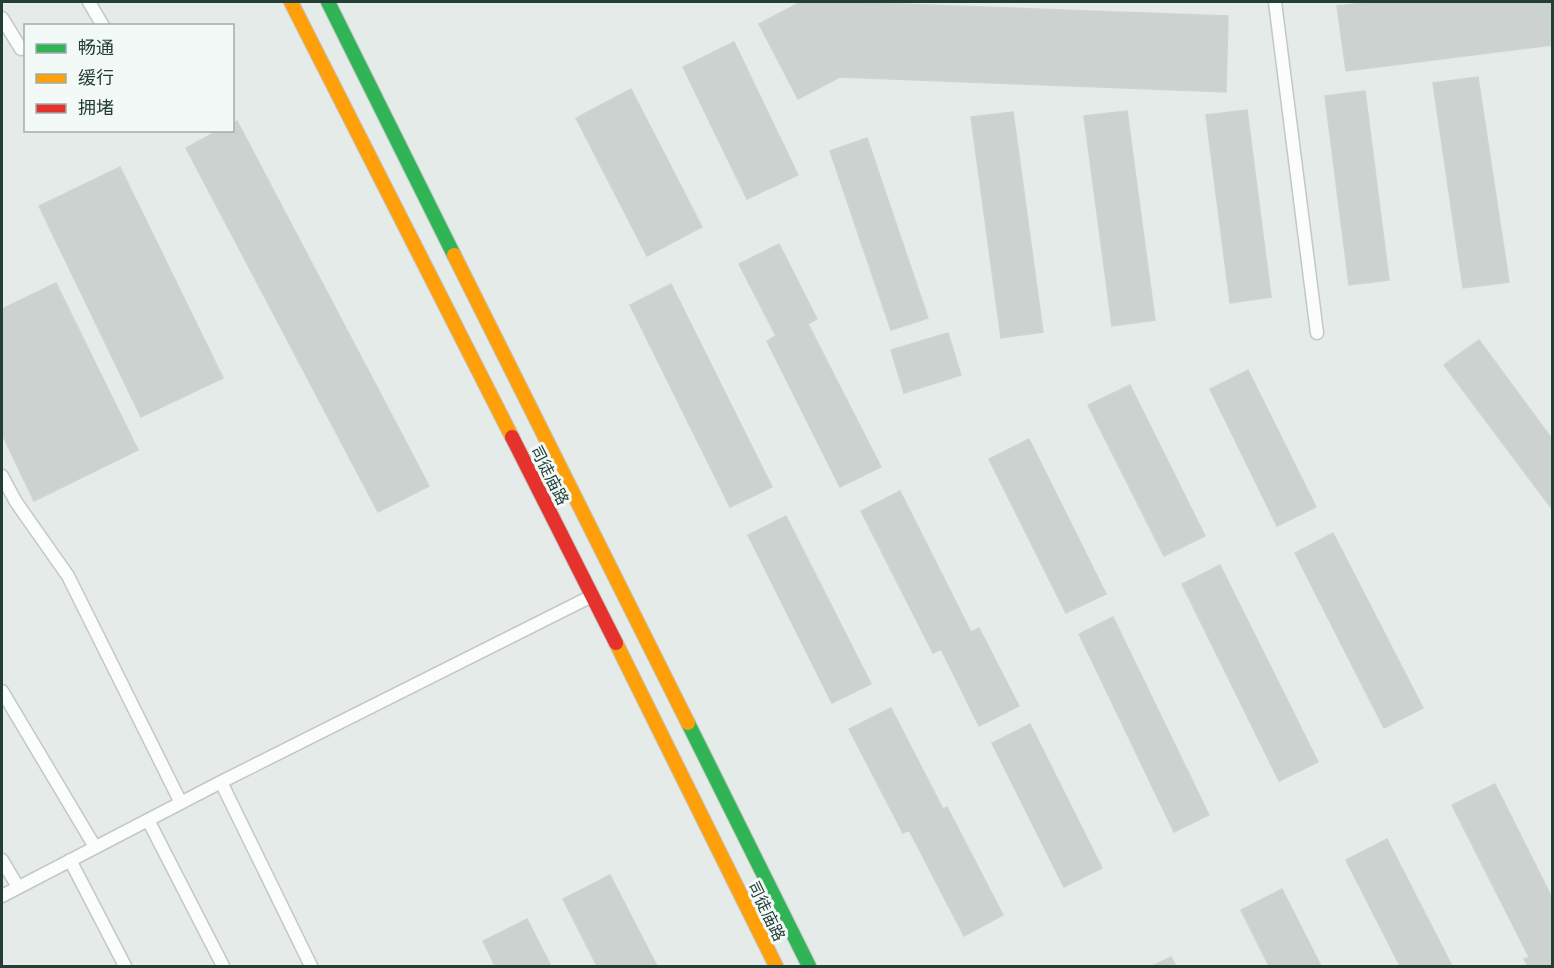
<svg xmlns="http://www.w3.org/2000/svg" width="1554" height="968" font-family="Manrope,'Noto Sans SC',sans-serif">
  <rect width="100%" height="100%" fill="#e5ebe8"/>
  <path fill="#ccd2cf" stroke="#ced4d1" stroke-width="1.5" d="M801,2h46l381,14 -2,76 -386,-15 -42,22 -39,-75z
    M1372,2h180v43l-206,26 -9,-65z
    M734,42l64,133 -51,24 -64,-132z
    M1478,77l31,205 -46,6 -30,-205z
    M631,89l71,138 -55,29 -71,-138z
    M1365,91l24,189 -40,5 -24,-189z
    M1247,110l24,187 -41,6 -24,-188z
    M1127,111l28,209 -43,6 -28,-210z
    M1013,112l30,220 -42,6 -30,-221z
    M237,121l192,365 -51,26 -192,-364 33,-18h13v-6z
    M867,138l61,180 -37,12 -61,-179z
    M120,167l103,211 -82,39 -102,-211z
    M779,244l38,75 -9,5 73,143 -41,20 -73,-146 9,-5 -37,-72z
    M56,283l82,167 -104,51 -32,-67v-125z
    M671,284l101,203 -42,20 -100,-202z
    M948,333l13,42 -57,18 -13,-43z
    M1479,340l73,99v70l-108,-144z
    M1248,370l68,137 -39,19 -67,-137z
    M1130,385l75,151 -41,20 -76,-151z
    M1029,439l77,155 -40,19 -77,-154z
    M900,491l71,141 8,-4 40,78 -40,20 -38,-77 -8,4 -72,-142z
    M786,516l85,168 -39,19 -84,-168z
    M1333,533l90,175 -39,20 -89,-175z
    M1220,565l98,197 -39,19 -97,-197z
    M1113,617l96,198 -35,17 -95,-198z
    M891,708l52,101 4,-2 56,108 -39,21 -55,-106 -6,3 -54,-104z
    M1030,724l72,144 -38,19 -72,-144z
    M1495,784l57,114v68h-24l-4,-7 5,-2 -77,-152z
    M1387,839l65,127h-52l-54,-106z
    M610,875l47,91h-60l-34,-67z
    M1282,889l39,77h-52l-28,-56z
    M527,919l24,47h-56l-12,-25z
    M1171,957l5,9h-24z"/>
  <g fill="none" stroke-linecap="round" stroke-linejoin="round">
    <defs>
      <path id="lane" d="M89,2l14,24
        M1275,2l42,331
        M2,18l19,31
        M2,476l14,26 52,74 113,227
        M2,691l93,156
        M221,782l90,184
        M148,820l75,146
        M2,860l16,27
        M70,860l55,106
        M2,896l219,-114 371,-186"/>
      <path id="fast" d="M328,2l126,253
        M688,723l121,243"/>
      <path id="slow" d="M291,2l221,435
        M454,255l234,468
        M616,643l160,323"/>
      <path id="jam" d="M512,437l104,206"/>
    </defs>
    <use href="#lane" stroke="#c2c8c5" stroke-width="15"/>
    <use href="#fast" stroke="#c1c8c5" stroke-width="16"/>
    <use href="#slow" stroke="#c1c8c5" stroke-width="16"/>
    <use href="#jam" stroke="#c1c8c5" stroke-width="16"/>
    <use href="#lane" stroke="#fbfcfc" stroke-width="12"/>
    <use href="#fast" stroke="#30b455" stroke-width="14"/>
    <use href="#slow" stroke="#ff9f0a" stroke-width="14"/>
    <use href="#jam" stroke="#e5322d" stroke-width="14"/>
  </g>
  <g text-anchor="middle" stroke-width="6" stroke-linejoin="round" paint-order="stroke">
    <g font-size="16" fill="#223e36" stroke="#f3f9f6">
      <text transform="translate(550 475) rotate(63)" y="6">司徒庙路</text>
      <text transform="translate(767 911) rotate(64)" y="6">司徒庙路</text>
    </g>
  </g>
  <rect width="1554" height="968" fill="none" stroke="#223e36" stroke-width="6"/>
  <rect x="24" y="24" width="210" height="108" fill="#f3f9f6" stroke="#9faea9" stroke-width="1.5"/>
  <rect x="36" y="44" width="30" height="9" fill="#30b455" stroke="#9faea9" stroke-width="1.5"/>
  <text x="78" y="54" font-size="18" fill="#223e36">畅通</text>
  <rect x="36" y="74" width="30" height="9" fill="#ff9f0a" stroke="#9faea9" stroke-width="1.5"/>
  <text x="78" y="84" font-size="18" fill="#223e36">缓行</text>
  <rect x="36" y="104" width="30" height="9" fill="#e5322d" stroke="#9faea9" stroke-width="1.5"/>
  <text x="78" y="114" font-size="18" fill="#223e36">拥堵</text>
</svg>
